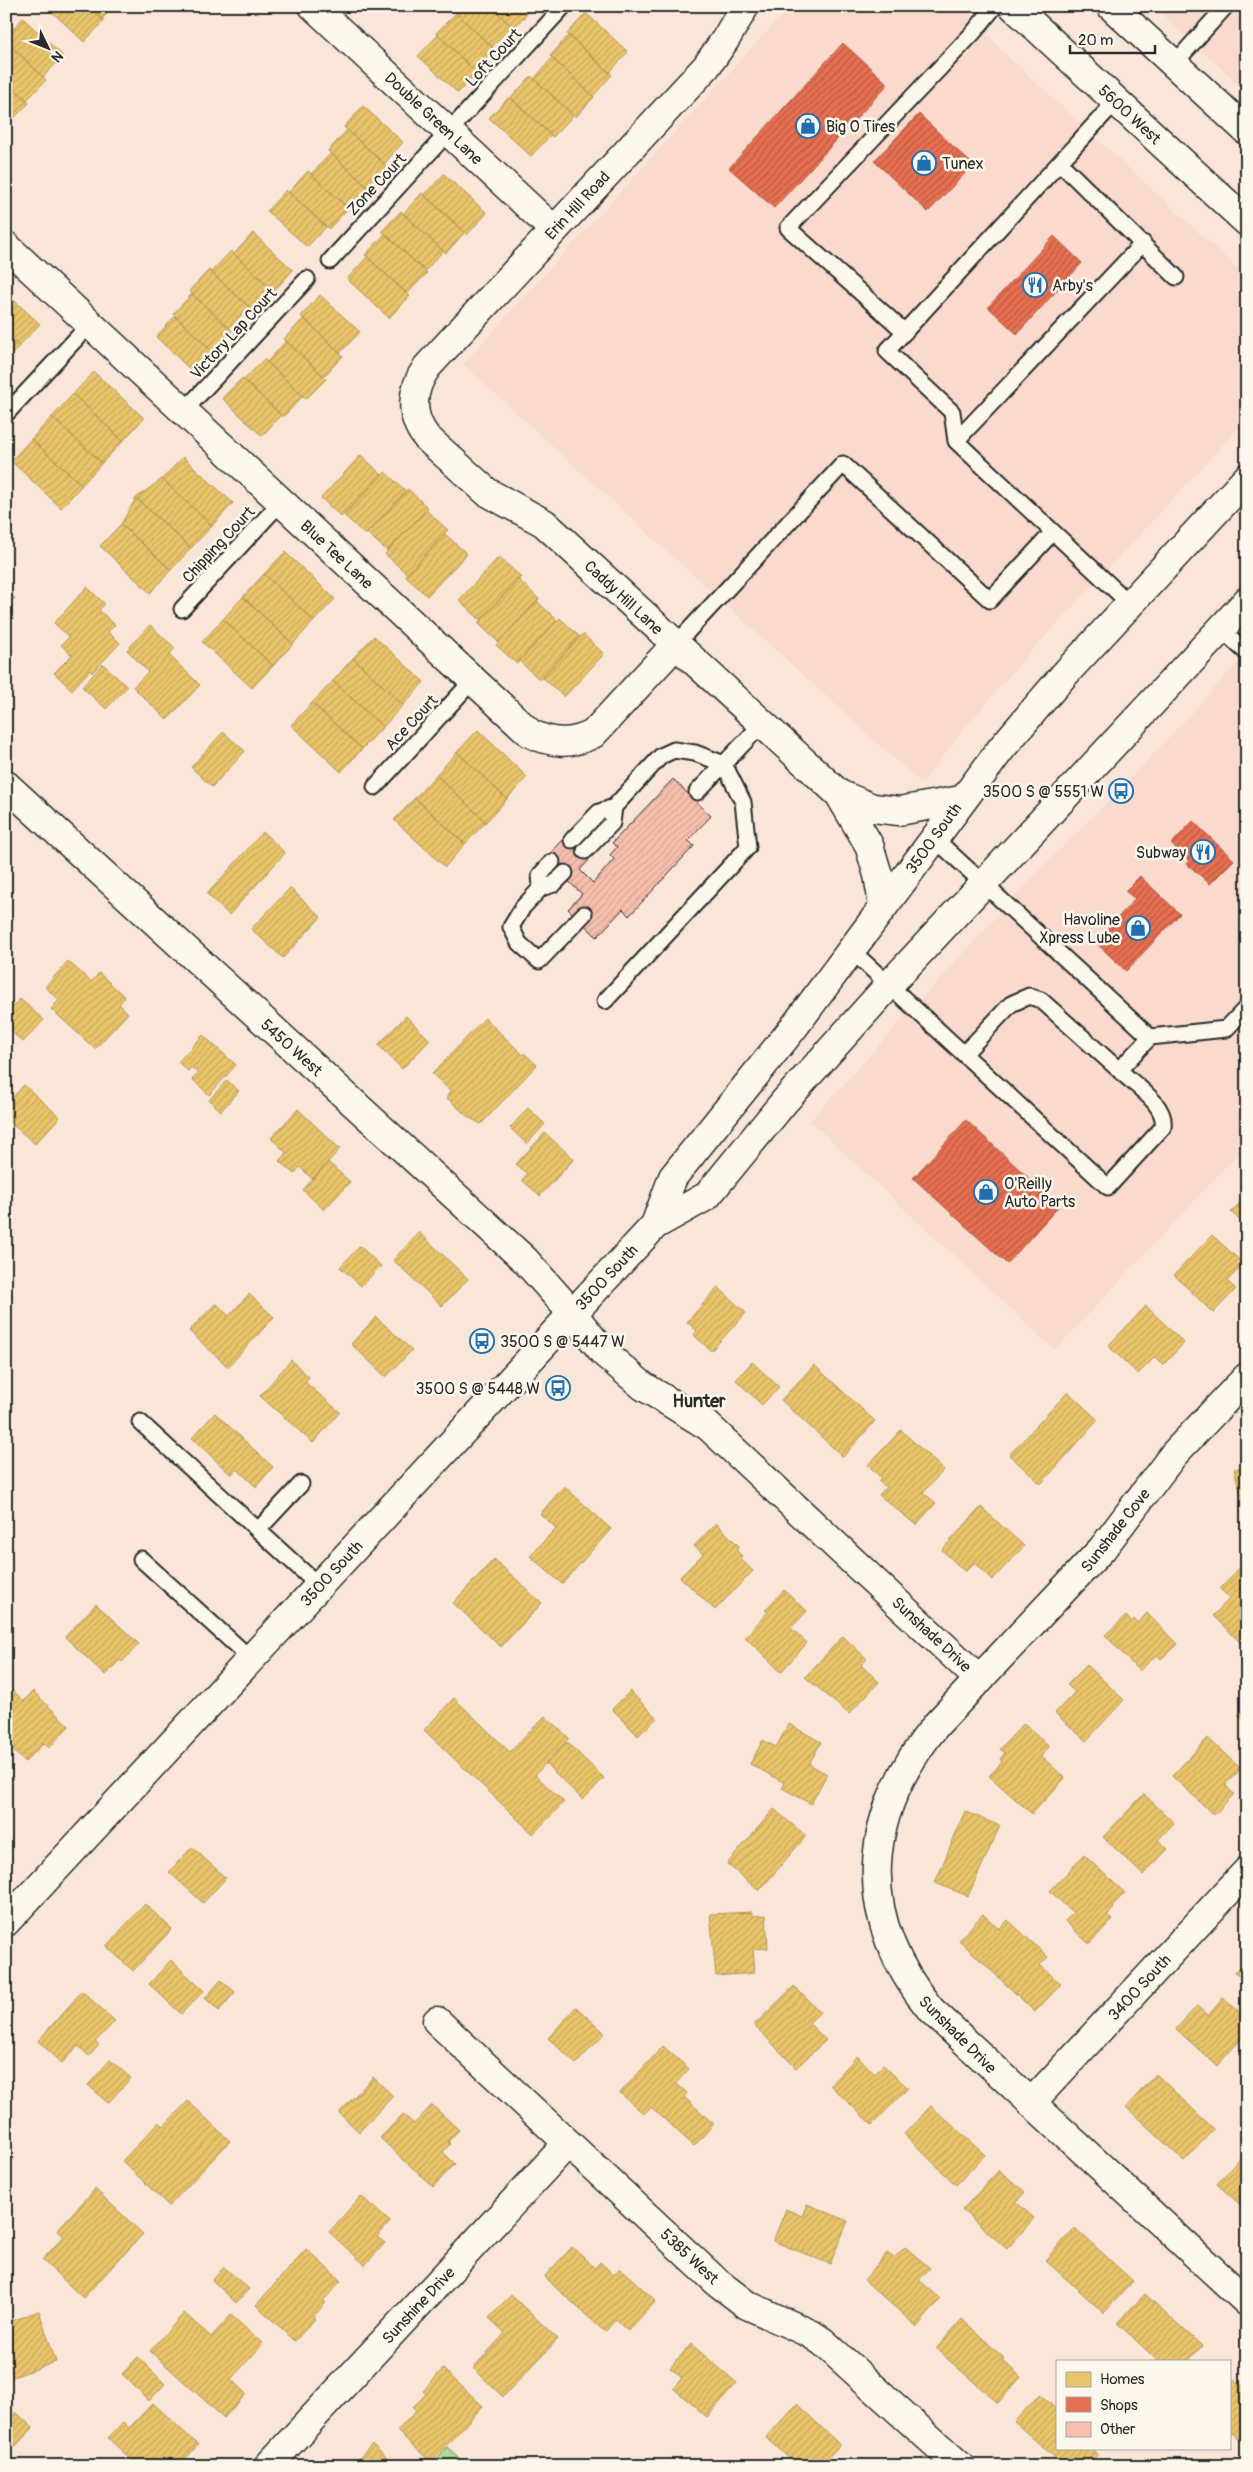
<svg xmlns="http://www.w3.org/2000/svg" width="1253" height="2472" font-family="Pangolin,sans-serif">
  <defs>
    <pattern id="homes-hatch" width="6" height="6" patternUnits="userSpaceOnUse" patternTransform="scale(1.25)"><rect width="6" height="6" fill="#e9c46a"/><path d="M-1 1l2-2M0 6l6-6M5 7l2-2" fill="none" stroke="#c8a95c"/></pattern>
    <pattern id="shops-hatch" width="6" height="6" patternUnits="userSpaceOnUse" patternTransform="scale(1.25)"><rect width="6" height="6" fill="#e76f51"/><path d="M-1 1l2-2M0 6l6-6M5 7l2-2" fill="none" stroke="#bb5b43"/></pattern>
    <pattern id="building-hatch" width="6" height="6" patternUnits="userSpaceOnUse" patternTransform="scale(1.25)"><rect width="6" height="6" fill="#f7bfad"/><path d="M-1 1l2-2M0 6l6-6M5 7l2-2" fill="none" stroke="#d4a495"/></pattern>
  </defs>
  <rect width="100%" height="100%" fill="#fae6d9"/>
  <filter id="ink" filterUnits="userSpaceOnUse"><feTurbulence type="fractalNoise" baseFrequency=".02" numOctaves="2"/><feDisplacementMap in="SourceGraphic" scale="10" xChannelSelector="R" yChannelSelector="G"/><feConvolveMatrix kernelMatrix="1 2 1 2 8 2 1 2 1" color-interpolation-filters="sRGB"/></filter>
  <g filter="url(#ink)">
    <path fill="#f9dacc" d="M790,6h173l41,47 243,224v142l-233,251 -50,59 -42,55 -459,-420z
      M1153,6h94v86z
      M1247,653v491l-192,206 -245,-229 218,-239 108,-109z"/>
    <path fill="#b1dc99" stroke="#6e8462" d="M447,2447l21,19h-37z"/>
    <path fill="url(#homes-hatch)" stroke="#b09657" d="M46,6h42l16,15 -20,21z
      M88,6h26l-12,13z
      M363,6h13l-6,7z
      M455,6h35l21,20 -19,21 -40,-38z
      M490,6h42l1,1 -19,21z
      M456,13l39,37 -20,21 -39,-38z
      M586,13l42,39 -19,21 -42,-39z
      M23,18l40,38 -20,21 -37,-36v-4z
      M438,35l39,38 -19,20 -40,-37z
      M569,35l43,40 -19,21 -43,-40z
      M7,42l39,38 -19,20 -21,-19z
      M552,58l42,39 -18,20 -42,-38z
      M531,76l42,40 -20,21 -42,-39z
      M6,81l23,22 -20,20 -3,-3z
      M509,97l42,38 -20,21 -42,-38z
      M363,106l40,36 -19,22 -40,-37z
      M347,130l40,36 -19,21 -40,-36z
      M331,153l39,37 -19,21 -40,-37z
      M308,171l40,37 -19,21 -40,-37z
      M444,174l43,39 -20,22 -43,-40z
      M286,190l40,37 -19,20 -40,-36z
      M422,193l43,39 -19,21 -43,-39z
      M401,211l42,40 -18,20 -43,-40z
      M253,233l40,37 -19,21 -40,-37z
      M385,234l42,39 -20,21 -42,-39z
      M231,251l39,37 -19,21 -40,-37z
      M367,257l43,39 -21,22 -42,-39z
      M209,270l40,37 -20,21 -40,-37z
      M6,293l34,31 -21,22 -13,-12z
      M192,294l40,37 -19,21 -40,-38z
      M320,295l40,37 -20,21 -39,-37z
      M175,316l40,38 -20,20 -39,-37z
      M304,318l39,38 -19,20 -40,-37z
      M6,334l13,12 -13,15z
      M286,341l40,38 -20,20 -39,-37z
      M264,359l39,37 -20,21 -39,-37z
      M94,372l50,46 -21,23 -50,-47z
      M242,378l39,37 -19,21 -40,-38z
      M73,394l50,47 -21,22 -50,-46z
      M52,417l50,46 -20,22 -51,-46z
      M31,439l51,46 -21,23 -50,-47z
      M361,455l21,20 -41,42 -20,-19z
      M183,457l50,46 -21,23 -50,-47z
      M385,472l21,19 -41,44 -21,-20z
      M162,479l50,47 -21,22 -55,-50z
      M408,489l20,19 -41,43 -20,-18z
      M136,498l55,50 -20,22 -50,-46z
      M426,510l22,20 -41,44 -22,-20z
      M121,524l50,46 -21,23 -50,-47z
      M445,534l22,20 -40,42 -22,-20z
      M285,552l50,47 -21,22 -50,-47z
      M499,557l22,20 -41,43 -21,-20z
      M264,574l50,47 -21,23 -50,-47z
      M6,577l5,5 -5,5z
      M518,579l21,20 -41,43 -20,-19z
      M87,587l18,17 -6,6 16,15 -7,7 12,11 -28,30 -2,-3 -18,20 -18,-17 18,-18 -11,-10 8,-8 -15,-14z
      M6,590l9,8 -9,10z
      M243,597l50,47 -20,22 -50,-47z
      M537,601l20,19 -40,44 -21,-19z
      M560,618l20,19 -40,43 -21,-19z
      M223,619l50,47 -21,22 -50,-46z
      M150,625l25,23 -6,7 31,30 -33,35 -34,-33 15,-15 -21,-22z
      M583,634l21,20 -40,43 -22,-20z
      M374,636l50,46 -21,23 -50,-47z
      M353,658l50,47 -20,22 -50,-46z
      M103,664l24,23 -21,22 -24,-22z
      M333,681l50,46 -21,22 -50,-46z
      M312,703l50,46 -21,23 -50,-47z
      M478,730l49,47 -20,22 -50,-47z
      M223,732l22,19 -33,36 -21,-20z
      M457,752l50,47 -21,23 -50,-47z
      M436,775l50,47 -21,22 -50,-46z
      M415,798l50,46 -20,23 -51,-47z
      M263,832l22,21 -56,62 -22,-21z
      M290,888l31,29 -38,41 -32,-29z
      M68,961l23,21 8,-9 26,24 -6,7 9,9 -33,36 -44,-40 8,-9 -14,-13z
      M20,999l24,21 -21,22 -17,-15v-13z
      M406,1016l24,24 -28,29 -24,-24z
      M485,1018l38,37 1,-2 13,12 -56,59 -13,-7 -22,-20 5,-6 -19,-17z
      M203,1035l33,30 -27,30 -17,-16 6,-6 -7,-6 -3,4 -10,-9z
      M227,1080l12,11 -18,20 -12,-11z
      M24,1085l36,32 -25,27 -29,-25v-14z
      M528,1108l17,16 -18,20 -17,-16z
      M298,1109l42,40 -28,30 -12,-12 -6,7 -15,-13 7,-8 -15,-15z
      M545,1133l29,26 -34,37 -18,-16 5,-6 -11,-10z
      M328,1162l22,20 -26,28 -21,-20z
      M1247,1196v31l-16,-15z
      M419,1232l49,47 -26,27 -49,-46z
      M1212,1235l32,29 -17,17 9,8 -23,24 -39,-38z
      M360,1246l21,20 -20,20 -21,-19z
      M718,1287l28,26 -35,38 -17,-16 3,-4 -10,-9z
      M249,1294l25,23 -46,50 -39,-36 27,-28 13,13z
      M1146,1306l38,37 -21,22 -8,-8 -17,17 -30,-28z
      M376,1317l36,33 -26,27 -35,-33z
      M291,1360l18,17 -4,5 35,30 -27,31 -53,-47z
      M752,1362l27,25 -17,18 -26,-25z
      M814,1365l61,56 -32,36 -62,-57z
      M1068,1392l30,28 -57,64 -32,-29z
      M215,1413l58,54 -17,20 -19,-18 -6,6 -39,-37z
      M901,1430l43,40 -21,22 13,11 -20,22 -37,-30 7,-8 -8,-6 3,-3 -13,-13z
      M1247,1466v35l-4,1 -9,-33z
      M564,1486l47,43 -49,55 -32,-28 26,-28 -16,-14z
      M981,1507l43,39 -32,34 -18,-17 -9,9 -23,-22z
      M716,1523l23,23 -3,4 6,6 -2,2 13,13 -38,39 -35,-33 23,-23 -9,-8z
      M494,1559l48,44 -41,44 -48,-44z
      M1244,1563l3,3v73l-5,5 -29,-28 17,-18 -10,-9z
      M784,1590l23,21 -16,17 16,15 -26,29 -36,-35 23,-25 -3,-2z
      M96,1604l43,40 -17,18 -2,-2 -15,15 -40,-38z
      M1147,1613l30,31 -16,15 -4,-4 -18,16 -34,-36 21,-19 6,6 2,-3 4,4z
      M843,1636l24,23 -6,6 18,17 -30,32 -44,-37z
      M1087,1665l37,35 -38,41 -31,-28 20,-21 -8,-7z
      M9,1687l15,14 9,-10 36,35 -20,22 -5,-5 -19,19 -19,-18v-54z
      M630,1691l27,27 -19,18 -26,-27z
      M454,1698l56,54 35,-36 24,22 -34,37 29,27 -31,32 -109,-104z
      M1247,1706v17l-9,-8z
      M1024,1723l25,24 -8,9 24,22 -33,36 -43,-38 13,-14 -2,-3 5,-6 -5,-4z
      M789,1724l32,18 -12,22 18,10 -16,30 -29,-16 3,-5 -35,-19 13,-24 13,7z
      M1208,1738l33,31 -16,16 9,9 -20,21 -42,-39z
      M567,1742l37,36 -21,22 -37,-36z
      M1144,1794l30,29 -16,17 10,9 -25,26 -40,-38z
      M774,1809l32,27 -47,55 -32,-27z
      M965,1811l35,15 -32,70 -33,-13z
      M192,1847l34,31 -23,25 -34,-31z
      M1084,1855l41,38 -13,13 2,2 -7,8 5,4 -23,24 -24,-23 8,-8 -23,-22z
      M145,1904l27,25 -39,42 -27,-25z
      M752,1912v4l14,-1 2,33 -15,1 2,24 -39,3 -6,-62z
      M983,1914l16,15 9,-9 40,37 -8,8 21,19 -26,28 -76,-72z
      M171,1960l33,31 -23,23 -32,-30z
      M1247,1960v23l-12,-11z
      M221,1980l14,12 -16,19 -14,-13z
      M794,1986l26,26 -11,11 17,17 -30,28 -42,-43z
      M82,1991l33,30 -20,21 4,3 -10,11 -11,-10 -16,17 -24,-22z
      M1223,1998l24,20v14l-30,34 -41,-37 21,-23 11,10z
      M576,2007l29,26 -29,31 -28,-26z
      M663,2046l26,23 -13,14 11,10 -3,4 30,27 -20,22 -43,-39 -7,7 -24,-21z
      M857,2056l18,18 8,-9 25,23 -36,37 -42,-40z
      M110,2060l21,18 -23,25 -20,-18z
      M1156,2074l58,55 -30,32 -58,-54z
      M373,2077l20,19 -34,36 -20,-19z
      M188,2101l42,40 -61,65 -47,-45 37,-39 5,4z
      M432,2105l27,25 -11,12 2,2 -7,8 12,12 -22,23 -53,-49 23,-24 11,10z
      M931,2106l54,49 -29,30 -52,-51z
      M1246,2151l1,1v59l-30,-27z
      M999,2170l26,22 -9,10 18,16 -27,31 -45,-39z
      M95,2189l48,45 -60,64 -41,-38 22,-24 -7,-6z
      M361,2196l29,26 -13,15 8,6 -20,22 -36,-33z
      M807,2204l41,17 -18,43 -57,-23 13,-32 16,7z
      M1075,2228l58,53 -29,32 -59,-53z
      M572,2247l23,21 5,-6 14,13 6,-7 36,33 -28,30 -12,-12 -11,13 -61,-55z
      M905,2247l25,21 -11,12 22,19 -24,28 -53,-47 23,-27 7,5z
      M306,2249l35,32 -18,20 3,2 -13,14 2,2 -20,22 -39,-36z
      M224,2267l25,22 -13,14 -24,-23z
      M1145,2294l57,52 -14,15h-30l-41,-38z
      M511,2295l47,44 -55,58 -30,-29 32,-35 -16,-15z
      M39,2311l17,51 -43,15 -7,-21v-33z
      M184,2313l27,24 20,-22 32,29 -32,35 15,15 -22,24 -74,-67z
      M962,2319l42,39 -2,2 19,17 -23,26 -62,-54z
      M691,2344l46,39 -30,34 -34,-29 9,-10 -12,-10z
      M138,2357l27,27 -16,17 -27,-27z
      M443,2369l40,37 -52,56 -34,-31 19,-20 -3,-4 13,-13 -3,-3z
      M1229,2374l18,16 -1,56 -17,-16z
      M1040,2394l17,16v38h35l6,6 -11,12h-22l-51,-44z
      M153,2403l45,42 -19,21 -7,-4 -4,4h-30l-30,-28 15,-16 6,6z
      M797,2404l43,41 -20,21h-3l-9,-8 -8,8h-3l-31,-29z
      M6,2412l6,5 4,-5 17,16 -27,28z
      M372,2444l23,22h-43z"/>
    <path fill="url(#shops-hatch)" stroke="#af5b46" d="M843,43l45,41 -114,124 -45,-40z
      M1247,52v12l-6,-6z
      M919,114l54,51 -45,47 -54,-51z
      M1054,236l28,27 -65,71 -29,-27z
      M1193,821l41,39 -24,24 -23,-20 3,-3 -19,-17z
      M1140,876l40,38 -54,57 -31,-29 40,-43 -10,-8z
      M966,1120l93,86 -52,58 -94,-86z"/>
    <path fill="url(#building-hatch)" stroke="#2b2b2b" d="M673,779l38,37 -23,24 6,6 -65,70 -6,-7 -26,28 -29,-28 14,-15 -37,-35 20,-21 24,22 -9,10 13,13 21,-24 -4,-4 7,-8 -5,-4z"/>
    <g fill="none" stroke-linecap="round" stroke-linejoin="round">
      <defs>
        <path id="lane" d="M1174,64l52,-58
          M1116,101l-229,250 65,61 4,29 174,163
          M1060,163l116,114
          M330,261l234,-255
          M905,332l-117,-104 185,-195 22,-27
          M184,411l123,-132
          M6,414l84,-90
          M956,441l187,-198
          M182,609l99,-107
          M1221,629l26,24
          M676,644l167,-180 147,136 63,-68
          M375,787l98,-107
          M697,792l65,-68
          M933,837l217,200
          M572,840l27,-28 15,-5 47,-51 13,-6 21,3 29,11 19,38 5,45 -143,154
          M585,851l27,-28 2,-16
          M565,873l-11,11 -13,4 -18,19 -12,20 8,16 20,18 45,-47
          M541,888l-1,-13 12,-13
          M850,949l258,238 55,-60c4,-23 -29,-42 -44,-57l31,-33 76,-8 21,-22
          M964,1054l47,-50 18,-8 12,4 78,70
          M140,1422l179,164
          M258,1530l43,-46
          M141,1559l110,100"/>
        <path id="street" d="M313,6l241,224
          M745,6l-20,34 -19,27 -279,300c-16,23 -18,49 0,71l60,54 57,31 295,271 30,51 9,30 5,30
          M6,246l524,487c22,11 41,12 63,1l83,-90
          M6,785l519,475 47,53 32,40 39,33 65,40 272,254
          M839,794l34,14 26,3 62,-11
          M1247,1377l-73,77 -72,95 -166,176c-74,91 -82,191 -5,285l316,292
          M437,2021l280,261 30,23 64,29 12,8 137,124
          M1031,2103l216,-232
          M268,2466l300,-323"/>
        <path id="secondary" d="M1013,6l234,216
          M1111,6l136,125"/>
        <path id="primary" d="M655,1225l18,-48 121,-150 207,-278 63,-74 183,-197
          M6,1922l649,-697 52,-29 77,-94 105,-117 358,-384"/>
      </defs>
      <use href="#lane" stroke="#2b2b2b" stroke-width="19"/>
      <use href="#street" stroke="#2b2b2b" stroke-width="31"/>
      <use href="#secondary" stroke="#2b2b2b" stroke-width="31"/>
      <use href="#primary" stroke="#2b2b2b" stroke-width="31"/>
      <use href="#lane" stroke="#fbf7ec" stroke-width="15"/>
      <use href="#street" stroke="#fbf7ec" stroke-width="28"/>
      <use href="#secondary" stroke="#fbf7ec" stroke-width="28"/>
      <use href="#primary" stroke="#fbf7ec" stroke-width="28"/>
    </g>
  </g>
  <defs>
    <symbol id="shop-ring" viewBox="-11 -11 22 22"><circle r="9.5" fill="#fbf7ec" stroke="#1f6fb2" stroke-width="1.5"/><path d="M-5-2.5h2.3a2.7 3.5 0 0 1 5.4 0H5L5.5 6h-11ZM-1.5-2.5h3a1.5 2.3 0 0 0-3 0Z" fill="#1f6fb2"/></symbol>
    <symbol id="restaurant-ring" viewBox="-11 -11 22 22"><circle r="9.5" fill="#fbf7ec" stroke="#1f6fb2" stroke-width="1.5"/><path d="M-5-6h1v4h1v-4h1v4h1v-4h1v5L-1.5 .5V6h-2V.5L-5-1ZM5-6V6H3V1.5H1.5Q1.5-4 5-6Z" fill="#1f6fb2"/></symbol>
    <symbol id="bus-ring" viewBox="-11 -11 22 22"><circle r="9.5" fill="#fbf7ec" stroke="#1f6fb2" stroke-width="1.5"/><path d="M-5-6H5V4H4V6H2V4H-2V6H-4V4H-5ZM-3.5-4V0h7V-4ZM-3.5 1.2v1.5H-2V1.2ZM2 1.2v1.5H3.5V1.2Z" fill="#1f6fb2"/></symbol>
  </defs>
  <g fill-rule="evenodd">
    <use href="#shop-ring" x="794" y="112" width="28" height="28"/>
    <use href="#shop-ring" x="910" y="149" width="28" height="28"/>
    <use href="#restaurant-ring" x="1021" y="271" width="28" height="28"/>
    <use href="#bus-ring" x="1107" y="777" width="28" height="28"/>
    <use href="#restaurant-ring" x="1189" y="838" width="28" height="28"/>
    <use href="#shop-ring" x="1124" y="914" width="28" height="28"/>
    <use href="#shop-ring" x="972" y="1178" width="28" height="28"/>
    <use href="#bus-ring" x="468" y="1327" width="28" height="28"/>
    <use href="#bus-ring" x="544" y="1374" width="28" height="28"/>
  </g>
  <g text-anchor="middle" stroke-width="5" stroke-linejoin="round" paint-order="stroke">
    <g font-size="16" fill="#2b2b2b" stroke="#fbf7ec">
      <text transform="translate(493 57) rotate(-47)" y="6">Loft Court</text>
      <text transform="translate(1130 114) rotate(43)" y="6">5600 West</text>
      <text transform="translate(434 118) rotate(43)" y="6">Double Green Lane</text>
      <text transform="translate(376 184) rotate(-47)" y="6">Zone Court</text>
      <text transform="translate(577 205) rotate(-47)" y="6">Erin Hill Road</text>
      <text transform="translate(233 333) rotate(-47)" y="6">Victory Lap Court</text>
      <text transform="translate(218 544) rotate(-47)" y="6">Chipping Court</text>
      <text transform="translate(337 554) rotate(43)" y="6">Blue Tee Lane</text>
      <text transform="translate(624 597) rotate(43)" y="6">Caddy Hill Lane</text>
      <text transform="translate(411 722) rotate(-47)" y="6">Ace Court</text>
      <text transform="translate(933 838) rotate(-54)" y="6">3500 South</text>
      <text transform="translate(292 1047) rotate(42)" y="6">5450 West</text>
      <text transform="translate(606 1277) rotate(-47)" y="6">3500 South</text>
      <text transform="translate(1115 1530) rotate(-52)" y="6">Sunshade Cove</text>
      <text transform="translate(331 1573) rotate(-47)" y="6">3500 South</text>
      <text transform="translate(932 1634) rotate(43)" y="6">Sunshade Drive</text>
      <text transform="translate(1139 1987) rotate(-47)" y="6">3400 South</text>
      <text transform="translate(958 2034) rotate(45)" y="6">Sunshade Drive</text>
      <text transform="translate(690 2256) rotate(43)" y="6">5385 West</text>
      <text transform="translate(418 2305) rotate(-47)" y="6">Sunshine Drive</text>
    </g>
    <g font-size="16" fill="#2b2b2b" stroke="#fbf7ec" text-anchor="start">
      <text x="826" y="132">Big O Tires</text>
      <text x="942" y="169">Tunex</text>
      <text x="1052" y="291">Arby's</text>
      <text x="1104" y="797" text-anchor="end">3500 S @ 5551 W</text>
      <text x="1186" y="858" text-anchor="end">Subway</text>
      <text x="1120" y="925" text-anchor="end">Havoline<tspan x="1120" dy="18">Xpress Lube</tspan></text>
      <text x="1004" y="1189">O'Reilly<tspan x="1004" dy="18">Auto Parts</tspan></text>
      <text x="500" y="1347">3500 S @ 5447 W</text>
      <text x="540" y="1394" text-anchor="end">3500 S @ 5448 W</text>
    </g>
    <g font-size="18" font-weight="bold" fill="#2b2b2b" stroke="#fbf7ec">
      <text x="699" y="1407">Hunter</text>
    </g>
  </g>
  <rect width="1253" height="2472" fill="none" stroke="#fbf7ec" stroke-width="25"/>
  <rect x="12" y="12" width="1228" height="2447" fill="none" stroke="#2b2b2b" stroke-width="2" filter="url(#ink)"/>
  <rect x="1056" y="2360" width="175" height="90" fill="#fbf7ec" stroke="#a8a59f"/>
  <rect x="1066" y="2372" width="25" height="15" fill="#e9c46a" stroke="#a8a59f"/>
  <text x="1100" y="2384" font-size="15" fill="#2b2b2b">Homes</text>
  <rect x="1066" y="2397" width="25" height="15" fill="#e76f51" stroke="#a8a59f"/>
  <text x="1100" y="2410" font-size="15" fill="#2b2b2b">Shops</text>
  <rect x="1066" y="2422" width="25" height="15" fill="#f7bfad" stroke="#a8a59f"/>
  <text x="1100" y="2434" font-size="15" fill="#2b2b2b">Other</text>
  <g transform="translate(48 48) rotate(133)" stroke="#fbf7ec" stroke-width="4" paint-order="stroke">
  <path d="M0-4L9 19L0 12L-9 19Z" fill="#2b2b2b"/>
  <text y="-8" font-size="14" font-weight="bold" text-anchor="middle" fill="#2b2b2b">N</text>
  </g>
  <path d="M1070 45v8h85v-8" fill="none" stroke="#2b2b2b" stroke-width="2.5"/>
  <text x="1078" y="45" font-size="15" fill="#2b2b2b" stroke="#fbf7ec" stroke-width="4" paint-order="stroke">20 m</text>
</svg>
